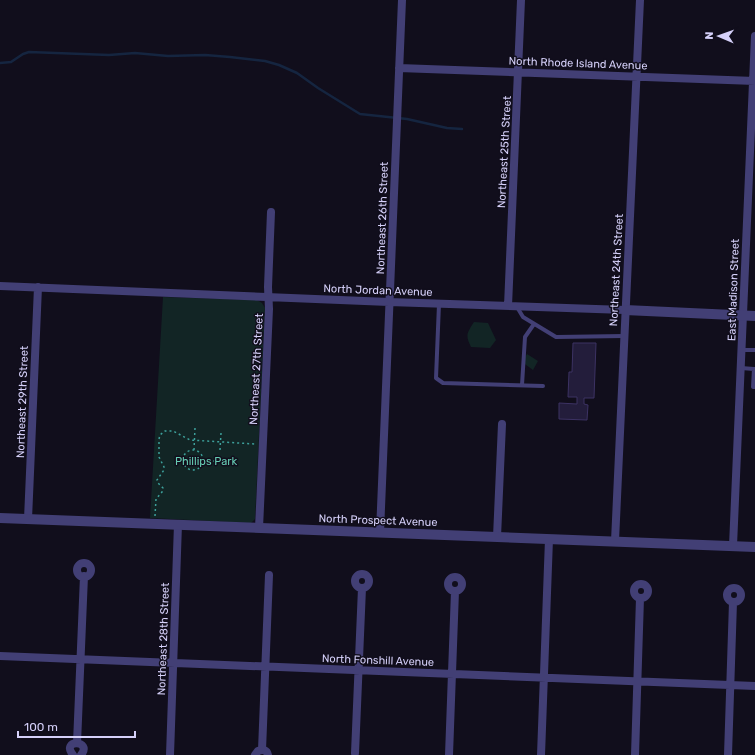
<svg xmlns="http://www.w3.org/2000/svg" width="755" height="755" font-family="Rubik,sans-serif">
  <rect width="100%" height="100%" fill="#110e1c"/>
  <path fill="#122525" d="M163,297l94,3 5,3 3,5 -10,211 -4,4 -101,-5z
    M474,322l14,1 8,17 -6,8 -19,-1c-6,-12 -4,-14 3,-25z
    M527,354l11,7 -5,9 -11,-8z"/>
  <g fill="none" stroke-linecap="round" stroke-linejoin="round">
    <path stroke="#152540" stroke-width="2.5" d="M0,63l11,-1 12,-8 6,-2 80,3 26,-2 33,3 37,-1 25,2 35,4 14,4 18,8 21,15 42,26 47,5 40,9 15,1"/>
  </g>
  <path fill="#231d3b" stroke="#3c3263" d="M573,343h23l-2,55h-10v6l4,1 -1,15 -28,-1v-16l18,1v-7h-9l1,-25h3z"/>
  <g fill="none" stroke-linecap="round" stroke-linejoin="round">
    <path stroke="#3da09b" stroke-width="1.5" stroke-dasharray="2 3" stroke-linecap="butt" d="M183 460a10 10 0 1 1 20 0a10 10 0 1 1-20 0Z
      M194,450l1,-22
      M220,450l1,-17
      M203,461h12
      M155,516l1,-17 6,-7 1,-4 -5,-5 -1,-3 7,-10v-3l-5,-10v-18l1,-4 5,-4h8l17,9 65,4"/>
    <path stroke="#423f75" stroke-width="4" d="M439,304l-3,74 7,5 100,3
      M517,307l6,10 33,20 68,-1
      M742,350h13
      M741,368l13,1
      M755,369h-1l-1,18h2
      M522,385l3,-48 9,-13"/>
    <path stroke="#423f75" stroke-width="8" d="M399,68l356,13
      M0,286l389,16 236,8
      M508,306l13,-306
      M28,519l10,-232
      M259,528l10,-219 -1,-22 3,-75
      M380,532l22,-532
      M497,537l5,-113
      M615,541l25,-541
      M733,546l22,-510
      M77 570a7 7 0 1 1 14 0a7 7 0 1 1-14 0Z
      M355 581a7 7 0 1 1 14 0a7 7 0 1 1-14 0Z
      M448 584a7 7 0 1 1 14 0a7 7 0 1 1-14 0Z
      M634 591a7 7 0 1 1 14 0a7 7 0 1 1-14 0Z
      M727 595a7 7 0 1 1 14 0a7 7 0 1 1-14 0Z
      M0,656l755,30
      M77,743l7,-167
      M262,750l7,-175
      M355,753l7,-165
      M73,755c-13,-16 20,-15 8,0
      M170,755l8,-231
      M255,755l3,-4c5,-2 9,-1 10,4
      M449,755l6,-164
      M541,755l8,-216
      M635,755l5,-157
      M728,755l5,-153"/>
    <path stroke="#423f75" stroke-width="10" d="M625,310l130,6
      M0,518l755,29"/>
  </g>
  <g text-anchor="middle" stroke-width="3" stroke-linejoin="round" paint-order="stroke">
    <g font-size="11" fill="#d5d0f9" stroke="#110e1c">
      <text transform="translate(578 63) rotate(2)" y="4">North Rhode Island Avenue</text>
      <text transform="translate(504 152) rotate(-87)" y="4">Northeast 25th Street</text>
      <text transform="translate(382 218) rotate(-88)" y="4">Northeast 26th Street</text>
      <text transform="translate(616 270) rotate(-87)" y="4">Northeast 24th Street</text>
      <text transform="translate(378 290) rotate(2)" y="4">North Jordan Avenue</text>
      <text transform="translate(733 290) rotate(-88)" y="4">East Madison Street</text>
      <text transform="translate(256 369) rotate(-87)" y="4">Northeast 27th Street</text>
      <text transform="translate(22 402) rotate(-88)" y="4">Northeast 29th Street</text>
      <text transform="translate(378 520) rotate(2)" y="4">North Prospect Avenue</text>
      <text transform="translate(163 639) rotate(-88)" y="4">Northeast 28th Street</text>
      <text transform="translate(378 660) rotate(2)" y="4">North Fonshill Avenue</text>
    </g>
    <g font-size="11" fill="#67ceb5" stroke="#110e1c">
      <text x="206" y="465">Phillips Park</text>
    </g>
  </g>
  <g transform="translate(719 36) rotate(272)" stroke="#110e1c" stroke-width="3" paint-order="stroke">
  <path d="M0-3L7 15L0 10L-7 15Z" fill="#d5d0f9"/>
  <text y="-6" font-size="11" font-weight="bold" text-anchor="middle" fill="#d5d0f9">N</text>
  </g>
  <path d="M18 731v6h117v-6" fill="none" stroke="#d5d0f9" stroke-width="2"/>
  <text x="24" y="731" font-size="12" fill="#d5d0f9" stroke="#110e1c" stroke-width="3" paint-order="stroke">100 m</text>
</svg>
